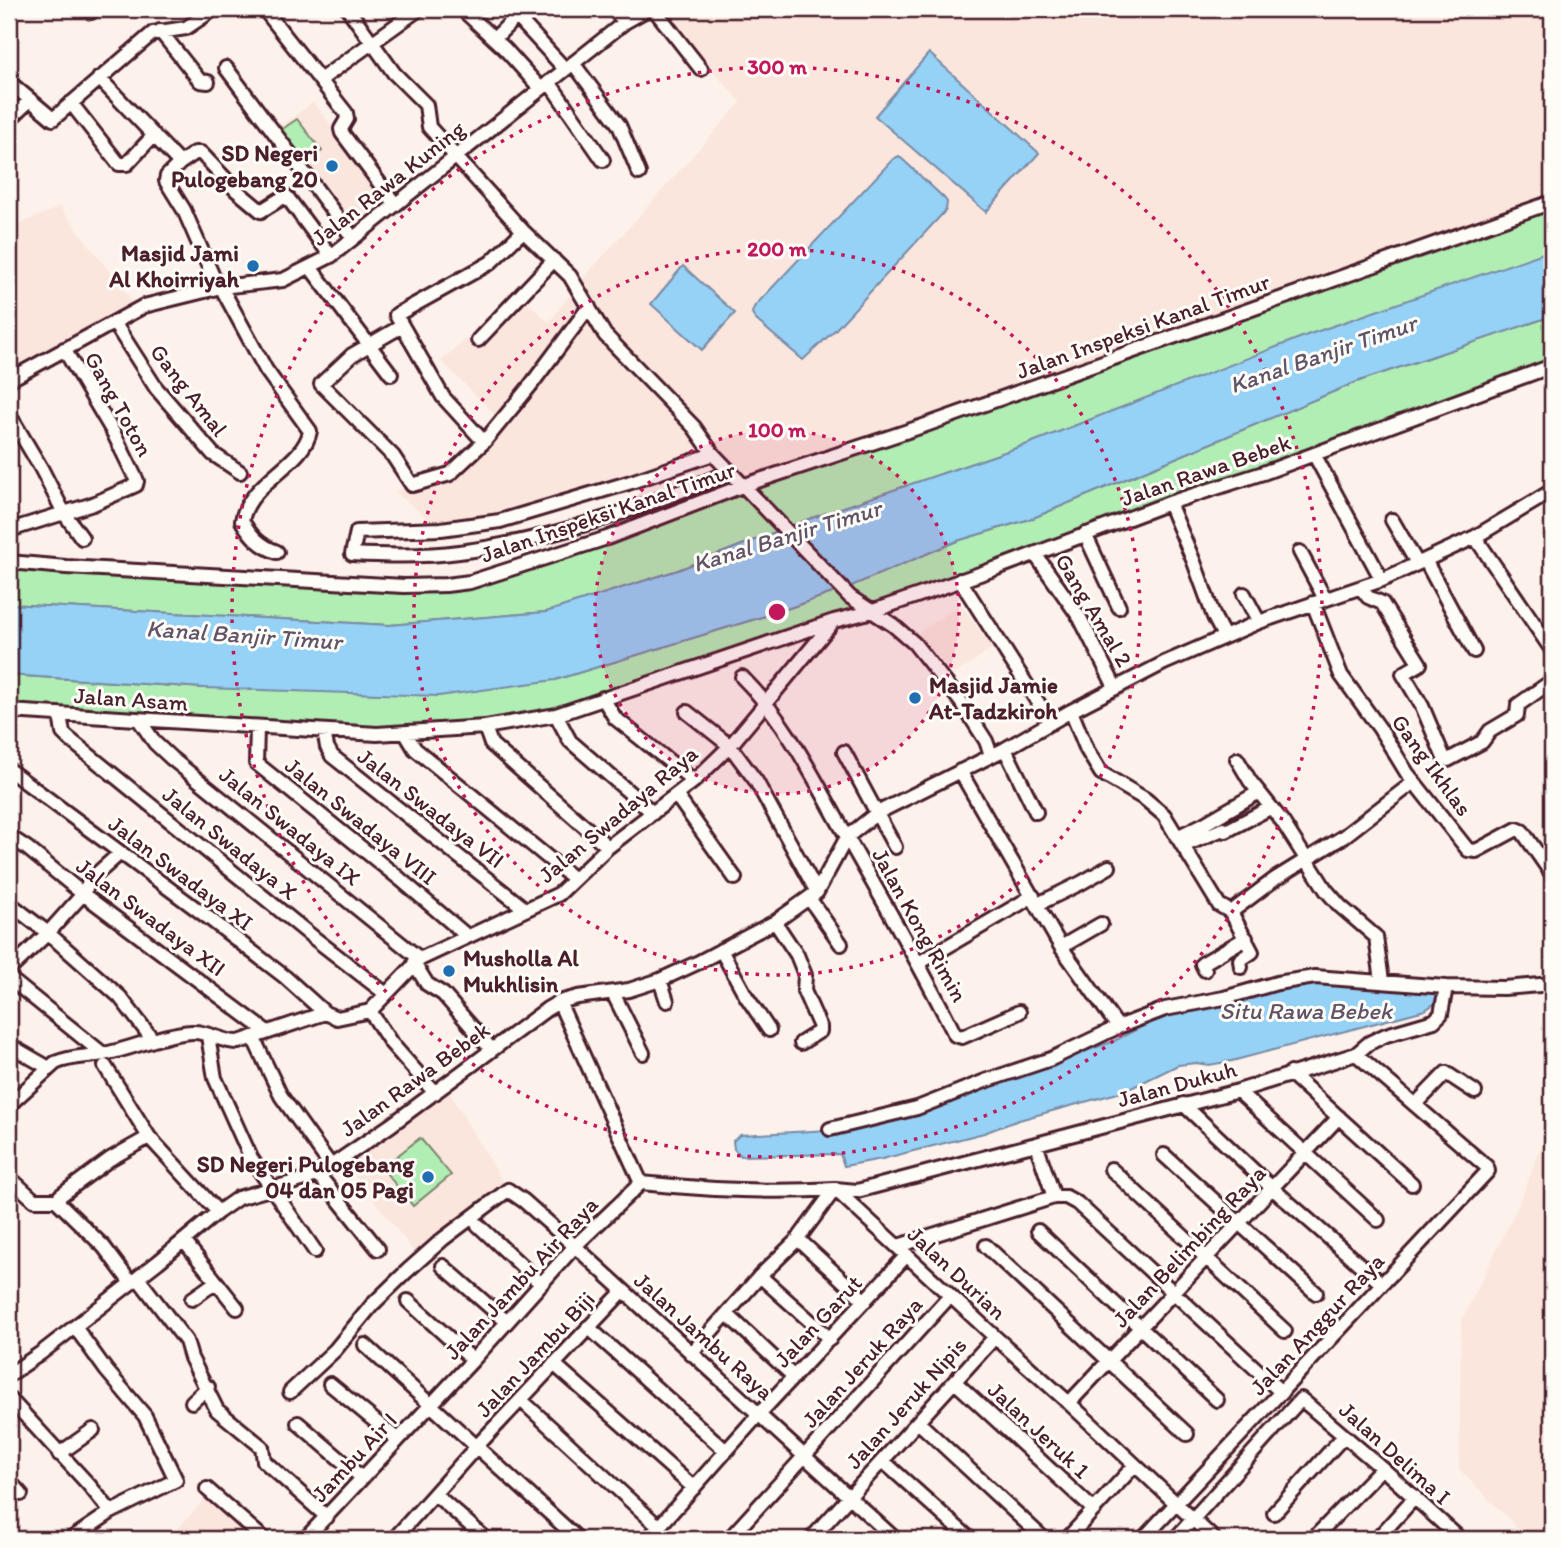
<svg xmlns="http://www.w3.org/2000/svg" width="1561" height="1548" font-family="Itim,sans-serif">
  <rect width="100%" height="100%" fill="#fcf2eb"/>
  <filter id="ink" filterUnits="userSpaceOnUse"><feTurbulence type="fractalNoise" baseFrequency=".0143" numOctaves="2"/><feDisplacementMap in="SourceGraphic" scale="14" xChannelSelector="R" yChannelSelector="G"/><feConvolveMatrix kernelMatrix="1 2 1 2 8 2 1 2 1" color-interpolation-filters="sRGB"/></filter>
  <g filter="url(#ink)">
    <path fill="#fbe6dd" d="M657,9h895v190l-807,286 -33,-31 -166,53 -105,22 -46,-37 63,-31 42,-41 -59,-59 77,-68 31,29 31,-40 161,-180z
      M313,102l78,99 -37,32 -80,-102z
      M60,207l80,104 -131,67v-150z
      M961,604l31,44 -38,27 -37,-41z
      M449,1092l59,98 -84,74 -78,-99z
      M1552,1120v419h-24l-69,-70 2,-147 56,-114z
      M208,1496l50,43h-90z"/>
    <path fill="#b1eeb4" stroke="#7e8670" stroke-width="2" d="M297,119l25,32 -16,12 -25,-33z
      M1552,203v48l-315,112 -209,81 -219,75 -131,51 -131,42 -158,13 -380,-21v-42l413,23 48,-3z
      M1552,316v50l-278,103 -719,246 -149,19 -397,-23v-36l195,13 351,-8 220,-67 60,-21 122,-51 76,-23 326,-137z
      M420,1138l31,37 -38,31 -31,-38z"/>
    <path fill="#96d1f6" stroke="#788aa5" stroke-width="2" d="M929,53l110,100 -53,59 -111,-96z
      M899,156l45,42 3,4 -1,8 -111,120 -32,30 -48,-41 -3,-6 2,-6 139,-148z
      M1552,250v66l-193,65 -326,137 -76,23 -108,46 -74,26 -220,67 -116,16 -235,-8 -195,-13v-71l380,21 157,-13 132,-42 131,-51 216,-74 282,-110z
      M683,266l52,47 -33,37 -51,-46z
      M1305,979l128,11 4,6 -3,8 -9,6 -193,51 -23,4 -13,-2 -18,2 -53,26 -106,29 -35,13 -102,26 -38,7 -4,-12 -99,2 -7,-7 -1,-8 7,-6 89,-5 163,-48 120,-40 66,-34z"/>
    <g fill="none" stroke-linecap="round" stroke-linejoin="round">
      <defs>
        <path id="minor" d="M87,9l4,3
          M264,9l82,104 1,6 -6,10 1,4 53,71
          M348,9l46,64 32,32 3,22 94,104 47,45 35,59 89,92 19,27 137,143 43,28 21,18 47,59 25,39 5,14
          M462,9l43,40 36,40
          M613,9l12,13
          M654,9l47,60
          M160,31l40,50 8,1
          M494,39l20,-20h5l46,50
          M573,63l46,62 20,48
          M226,68l127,170
          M99,78l81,85 -13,13 -1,5 18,29 34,78
          M320,80l99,-71
          M9,82l44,37 100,-86 33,-5 28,-19
          M549,82l54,78
          M71,103l48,61h8l27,-29
          M9,120l20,-19
          M180,163l15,-10h6l35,37 25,21 21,-13 5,-1 44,59
          M310,267l81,107
          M221,287l45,83 44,61c-6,34 -61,50 -68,90 9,15 18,25 35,31
          M115,324l41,64 57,66 27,18
          M402,326l-50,29 -31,29 72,72 19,29 38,-11 34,-32 46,-56 59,-79
          M478,340l76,-80
          M9,380l135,-74 77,-19 62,-7 48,-24 294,-234 23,-13
          M9,414l32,54 23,45 29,-9 43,-19 1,-4 -24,-49 -49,-83
          M484,442l-41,-45 -47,-82 94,-52 33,-32
          M713,454l-85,29 -128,38 -59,8 -84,3 -5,22c36,2 72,3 107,-2 94,-12 184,-45 271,-80
          M1314,454l68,126
          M1169,503l25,59 20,55 10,19
          M1392,520l25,43
          M9,534l1,-4 54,-17 18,25
          M1085,534l34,73
          M1475,537l77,113
          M1300,552l25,47
          M1035,554l45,64 35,69
          M1425,560l49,91
          M9,562l57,5 338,19 42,-1 24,-3 137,-44 138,-53 178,-59 629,-224
          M960,580l91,143
          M1361,588l7,9 14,6 38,61 -17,10 19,32 22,52 4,2 34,-18 8,-11 27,-16 1,-10 34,-24
          M1244,594l15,28
          M1313,603l28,72 39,54 27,44 61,77 8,1 41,-22 5,2 30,43
          M742,677c46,46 73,104 105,160 37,66 75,130 108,198l7,2 57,-25
          M603,698l12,20 79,63
          M9,711l368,23 108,-7 71,-12 278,-94 39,-10 124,-43 172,-65 94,-30 289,-107
          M1071,711l16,39 14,23 44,26 19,16 55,90 12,7 21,40 -12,8 1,7
          M687,712l43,34 26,35 61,111
          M60,715l3,18 5,5 246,200 72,56
          M556,715l14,26 83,72
          M140,721l15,22 16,15 249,201
          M485,727l6,17 117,103
          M257,728l-1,35 144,116 67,57
          M324,731l3,16 5,9 193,153
          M406,734l9,15 159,130
          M1005,749l31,63
          M844,752l51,95
          M1237,759l13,22 32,40 44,69 14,16 36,31 6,44
          M9,770l201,149 75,58 40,36
          M960,771l101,176 57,80
          M676,795l59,83
          M9,836l18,12 56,46 183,137
          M1177,837l27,-13 55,-32
          M1183,846l40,-17 3,2 44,-23
          M809,898l32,46
          M9,903l39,30 72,64 33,43
          M1038,904l43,-21 28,-16
          M1231,912l44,-33 68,-42 71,-55
          M775,922l22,33 8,20 -1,16 16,36v4l-19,12
          M1061,947l40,-23
          M721,950l25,46 23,34
          M414,963l13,21 16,10 49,56
          M919,963l114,-67
          M9,970l39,-37 35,-39 7,-14 29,-26
          M1205,970l-3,-6 44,-26
          M9,978l94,76
          M660,980l7,21
          M1446,987l58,1 48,-4
          M613,993l30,60
          M559,1002l82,181
          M370,1011l21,32 44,50
          M208,1036l7,42 36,80 64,93
          M253,1037l28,59 50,70
          M9,1045l40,23
          M105,1066l44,71 69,75
          M1290,1073l122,111
          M1238,1091l140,129
          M1183,1104l89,84 110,96
          M9,1105l46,-42c15,-7 32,-6 48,-9 30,-5 58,-20 89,-22 16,-1 31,11 47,10l86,-29 12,5 33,-7 50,-52 139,-65 49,-47 86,-66 36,-35 104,-125
          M1415,1105l31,-32 29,19
          M830,1129l87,-21 68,-27 66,-22 67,-32 47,-18 59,-11 53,-15 38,-6 131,10 -5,27 -7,7 -48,14 -17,8 -13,11
          M1036,1144l18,53h12l11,6 205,190
          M1164,1155l152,138
          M1111,1169l174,162
          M317,1173l61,76
          M9,1177l25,23h22l48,47 27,36
          M641,1183c67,7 128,10 194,6l160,148 74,66 145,136
          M60,1196l50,-37 39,-22
          M478,1225l62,58
          M1038,1231l179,169
          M798,1239l67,62
          M184,1241l53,67
          M898,1246l156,-49
          M986,1246l201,188
          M443,1266l64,56
          M760,1276l70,63
          M138,1278l48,63 5,17 26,52 45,37 2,14 63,56
          M192,1299l24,-17
          M408,1301l65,59
          M727,1314l67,63
          M588,1327l138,124
          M365,1345l213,194
          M691,1354l69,-78 38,-37 37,-50 22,2 381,-100 118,-37 131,113 1,4 -345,368
          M554,1364l140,124
          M9,1375l32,-22 117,-91 60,-50 20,-14 71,-20 22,-12 60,-41 156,-116 12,-7 19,-5 51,-7 31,-10 37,-17 78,-41 42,-30 30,-55 30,-24 128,-64 66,-38 93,-48 95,-41 123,-42 93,-43 77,-46
          M955,1382l139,128
          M330,1384l68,56
          M290,1392l45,-42 37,-45 34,-33 37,-33 65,-49 16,11 54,48 317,290
          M9,1398l80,87 22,27
          M521,1400l138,127
          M192,1402l16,-15
          M1069,1403l270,-286
          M918,1422l126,117
          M298,1423l64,55
          M59,1454l34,-24
          M883,1461l87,78
          M9,1481l12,13
          M207,1489l57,50
          M435,1494l51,45
          M1274,1513l70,-77
          M71,1539l40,-27 65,-32 -31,-64 -39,-46 -31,-43
          M305,1539l168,-179 102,-114 66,-63
          M394,1539l84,-94 145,-154
          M648,1539l111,-125 148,-159
          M729,1539l221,-243
          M811,1539l184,-202
          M1067,1539l68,-74
          M1175,1539l126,-140 81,69 78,71
          M1313,1539l69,-71
          M1377,1539l38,-42"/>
      </defs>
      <use href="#minor" stroke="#4a1f2b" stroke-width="18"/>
      <use href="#minor" stroke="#fdfcf7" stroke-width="12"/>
    </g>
  </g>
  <circle cx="777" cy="612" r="182" fill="#c2185b" fill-opacity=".12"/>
  <g fill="none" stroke="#c2185b" stroke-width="3.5" stroke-dasharray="3.5 7">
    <circle cx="777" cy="612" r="182"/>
    <circle cx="777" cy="612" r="363"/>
    <circle cx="777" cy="612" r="545"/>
  </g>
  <g fill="#1f6fb2" stroke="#fdfcf7" stroke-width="2.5">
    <circle cx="332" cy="166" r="7"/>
    <circle cx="253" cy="266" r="7"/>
    <circle cx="915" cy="698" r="7"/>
    <circle cx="449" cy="971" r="7"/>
    <circle cx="428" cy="1177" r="7"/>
  </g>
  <g text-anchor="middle" stroke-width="6" stroke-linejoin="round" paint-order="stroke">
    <g font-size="23" font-weight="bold" fill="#4a1f2b" stroke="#fdfcf7" text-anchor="end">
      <text x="318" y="161">SD Negeri<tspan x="318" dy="26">Pulogebang 20</tspan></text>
      <text x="239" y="261">Masjid Jami<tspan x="239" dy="26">Al Khoirriyah</tspan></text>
      <text x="929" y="693" text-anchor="start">Masjid Jamie<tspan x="929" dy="26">At-Tadzkiroh</tspan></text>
      <text x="463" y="966" text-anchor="start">Musholla Al<tspan x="463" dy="26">Mukhlisin</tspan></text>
      <text x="414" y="1172">SD Negeri Pulogebang<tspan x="414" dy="26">04 dan 05 Pagi</tspan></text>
    </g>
    <g font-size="23" fill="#4a1f2b" stroke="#fdfcf7">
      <text transform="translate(388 183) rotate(-38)" y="8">Jalan Rawa Kuning</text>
      <text transform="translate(1143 326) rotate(-20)" y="8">Jalan Inspeksi Kanal Timur</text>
      <text transform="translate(189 390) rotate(52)" y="8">Gang Amal</text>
      <text transform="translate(119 404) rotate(61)" y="8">Gang Toton</text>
      <text transform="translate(1206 470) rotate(-19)" y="8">Jalan Rawa Bebek</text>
      <text transform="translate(608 512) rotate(-19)" y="8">Jalan Inspeksi Kanal Timur</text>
      <text transform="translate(1094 610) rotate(59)" y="8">Gang Amal 2</text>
      <text transform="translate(131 699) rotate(4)" y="8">Jalan Asam</text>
      <text transform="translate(1432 765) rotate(54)" y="8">Gang Ikhlas</text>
      <text transform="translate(431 808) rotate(38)" y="8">Jalan Swadaya VII</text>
      <text transform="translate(618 814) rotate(-40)" y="8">Jalan Swadaya Raya</text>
      <text transform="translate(361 821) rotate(39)" y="8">Jalan Swadaya VIII</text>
      <text transform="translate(290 826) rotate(39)" y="8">Jalan Swadaya IX</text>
      <text transform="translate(230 843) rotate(39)" y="8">Jalan Swadaya X</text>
      <text transform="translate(181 873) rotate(37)" y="8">Jalan Swadaya XI</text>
      <text transform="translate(151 917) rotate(37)" y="8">Jalan Swadaya XII</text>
      <text transform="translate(920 925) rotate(61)" y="8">Jalan Kong Rimin</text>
      <text transform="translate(415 1079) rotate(-36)" y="8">Jalan Rawa Bebek</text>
      <text transform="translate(1177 1084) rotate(-15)" y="8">Jalan Dukuh</text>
      <text transform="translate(1189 1246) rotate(-47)" y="8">Jalan Belimbing Raya</text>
      <text transform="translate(957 1273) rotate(43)" y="8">Jalan Durian</text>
      <text transform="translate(521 1278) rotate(-47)" y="8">Jalan Jambu Air Raya</text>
      <text transform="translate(818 1321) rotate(-47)" y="8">Jalan Garut</text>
      <text transform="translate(1317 1324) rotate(-47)" y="8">Jalan Anggur Raya</text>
      <text transform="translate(704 1336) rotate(42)" y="8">Jalan Jambu Raya</text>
      <text transform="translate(535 1354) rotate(-47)" y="8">Jalan Jambu Biji</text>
      <text transform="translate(862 1362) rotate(-48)" y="8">Jalan Jeruk Raya</text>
      <text transform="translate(906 1403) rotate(-48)" y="8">Jalan Jeruk Nipis</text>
      <text transform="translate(1039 1430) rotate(43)" y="8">Jalan Jeruk 1</text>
      <text transform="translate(1395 1453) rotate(42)" y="8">Jalan Delima I</text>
      <text transform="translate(354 1457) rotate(-47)" y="8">Jambu Air I</text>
    </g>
    <g font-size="24" font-style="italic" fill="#615468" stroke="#fdfcf7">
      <text transform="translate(1323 354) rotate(-19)" y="8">Kanal Banjir Timur</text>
      <text transform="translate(787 536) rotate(-17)" y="8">Kanal Banjir Timur</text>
      <text transform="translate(244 635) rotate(4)" y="8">Kanal Banjir Timur</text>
      <text x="1306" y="1019">Situ Rawa Bebek</text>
    </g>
  </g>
  <circle cx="777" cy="612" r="10" fill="#c2185b" stroke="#fdfcf7" stroke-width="3.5"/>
  <g font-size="21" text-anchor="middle" font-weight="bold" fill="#c2185b" stroke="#fdfcf7" stroke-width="6" stroke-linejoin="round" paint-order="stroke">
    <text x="777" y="74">300 m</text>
    <text x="777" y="256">200 m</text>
    <text x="777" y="437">100 m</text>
  </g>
  <rect width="1561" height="1548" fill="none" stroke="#fdfcf7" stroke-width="35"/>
  <rect x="18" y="18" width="1526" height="1513" fill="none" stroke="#4a1f2b" stroke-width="2.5" filter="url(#ink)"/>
</svg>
